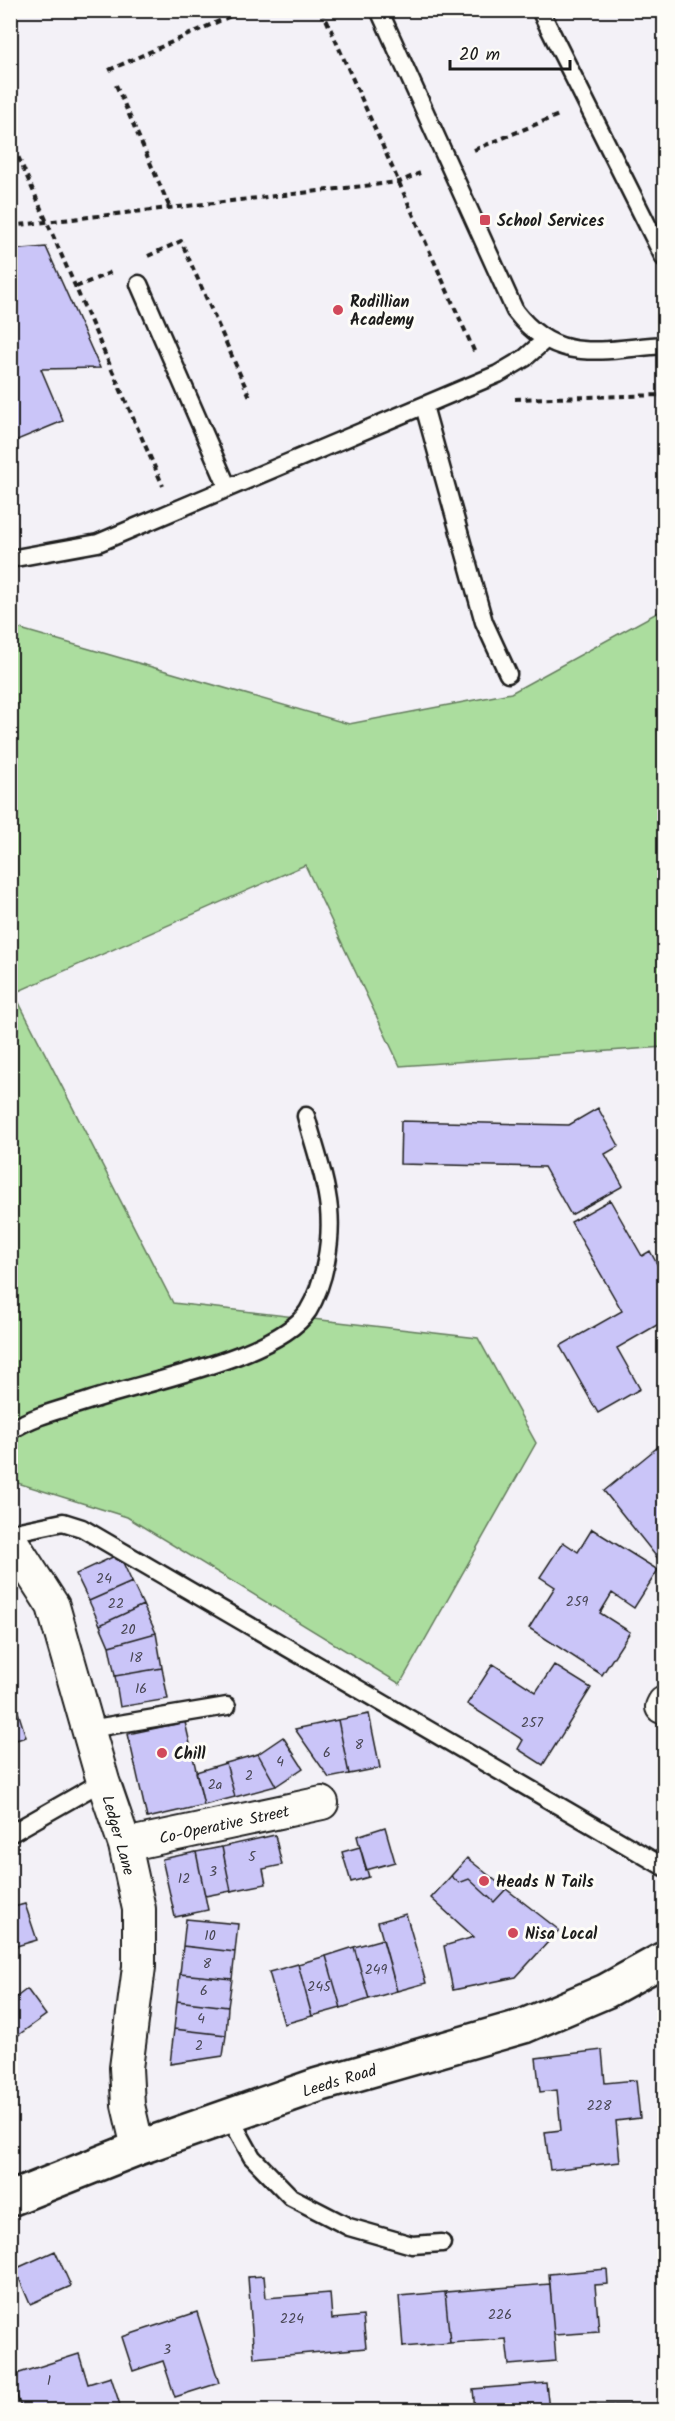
<svg xmlns="http://www.w3.org/2000/svg" width="675" height="2421" font-family="Kalam,sans-serif">
  <rect width="100%" height="100%" fill="#f3f1f7"/>
  <filter id="ink" filterUnits="userSpaceOnUse"><feTurbulence type="fractalNoise" baseFrequency=".0167" numOctaves="2"/><feDisplacementMap in="SourceGraphic" scale="12" xChannelSelector="R" yChannelSelector="G"/><feConvolveMatrix kernelMatrix="1 2 1 2 8 2 1 2 1" color-interpolation-filters="sRGB"/></filter>
  <g filter="url(#ink)">
    <path fill="#abdd9e" stroke="#647c5d" stroke-width="1.5" d="M664,609v438l-264,19 -95,-201 -291,128 159,310 305,35 58,105 -136,241 -273,-167 -116,-36 -1,-855 339,98 162,-31z"/>
    <path fill="#cac5f8" stroke="#1c1c1c" stroke-width="1.5" d="M46,247l54,121 -59,1 22,52 -53,22v-193z
      M598,1108l21,38 -14,8 18,32 -52,29 -27,-48 -144,-3 1,-43 168,4z
      M610,1200l32,56 8,-5 14,26v44l-47,27 23,41 -42,24 -38,-67 62,-35 -51,-89z
      M664,1442v113l-5,5 -55,-69z
      M592,1529l66,41 -24,38 -22,-15 -12,20 30,19 -28,43 -73,-47 26,-41 -15,-10 23,-35 15,10z
      M119,1554l13,28 -43,19 -13,-27z
      M132,1582l11,23 -43,20 -11,-24z
      M143,1605l13,28 -47,13 -9,-21z
      M156,1633l6,35 -47,8 -6,-30z
      M493,1664l43,28 18,-27 37,23 -48,77 -25,-16 5,-9 -56,-36z
      M162,1668l6,31 -48,8 -5,-31z
      M13,1696l13,41 -16,5v-45z
      M369,1714l11,54 -31,6 -11,-54z
      M338,1720l11,54 -20,4 -34,-49z
      M185,1722l19,83 -57,13 -19,-84z
      M283,1737l20,31 -27,18 -18,-32z
      M258,1754l18,32 -41,11 -9,-34z
      M226,1763l9,34 -31,8 -8,-33z
      M385,1827l10,35 -29,8 -9,-34z
      M275,1835l7,30 -19,4 3,15 -35,7 -9,-44z
      M222,1847l9,44 -26,5 -9,-44z
      M360,1847l9,30 -18,5 -9,-30z
      M196,1852l12,58 -33,7 -13,-58z
      M467,1858l39,31 -12,13 -25,-23 -10,4 -8,-7z
      M451,1876l8,7 10,-4 25,23 12,-13 53,41 -43,47 -63,13 -9,-44 30,-9 -43,-39z
      M25,1904l12,36 -27,8v-40z
      M406,1914l20,69 -29,8 -19,-69z
      M186,1919l52,5 -3,28 -52,-6z
      M383,1939l14,52 -28,8 -15,-52z
      M183,1946l52,6 -3,27 -52,-5z
      M354,1947l15,52 -28,9 -15,-52z
      M326,1956l15,52 -29,8 -14,-52z
      M298,1964l14,52 -28,8 -15,-52z
      M180,1974l52,5 -4,28 -51,-6z
      M27,1989l19,26 -36,26v-39z
      M177,2001l51,6 -2,28 -52,-6z
      M174,2029l52,6 -3,21 -53,8z
      M602,2050l3,33 31,-3 4,38 -24,3 4,41 -70,8 -5,-38 16,-2 -4,-40 -17,2 -4,-34z
      M55,2251l16,35 -41,18 -15,-35z
      M607,2269l1,15 -13,1 4,47 -45,3 -5,-61z
      M264,2276l2,22 64,-5 2,26 31,-3 3,32 -112,10 -6,-81z
      M550,2284l6,77 -47,4 -3,-26 -56,4 -5,-51z
      M445,2292l5,51 -47,4 -4,-51z
      M197,2312l22,71 -44,14 -12,-36 -30,10 -11,-34z
      M79,2354l9,30 23,-7 9,28 -15,5h-8l-2,-6 -11,3 1,3h-63l-12,-34z
      M546,2383l3,27h-74l-2,-21z
      M566,2405h64v5h-64z"/>
    <g fill="none" stroke-linecap="round" stroke-linejoin="round">
      <defs>
        <path id="lane" d="M379,10l136,301c42,55 88,38 149,34
          M540,10l124,248
          M139,284l89,204
          M424,406l60,216 24,52
          M10,559l88,-16 400,-169 27,-16 19,-17
          M10,1431c24,-16 54,-22 81,-31 53,-18 187,-43 217,-89 17,-28 24,-70 21,-102 -3,-31 -15,-63 -23,-93
          M10,1533l53,-11 19,6 582,339
          M89,1729l138,-23
          M10,1834l93,-53
          M229,2116l23,41 39,40 58,30 63,18 30,-2"/>
        <path id="street" d="M10,1539l43,67 50,175 22,64 14,64v58l-13,101 2,37 10,43
          M662,1707l2,-4
          M125,1845l197,-42"/>
        <path id="primary" d="M10,2199l128,-51 180,-63 206,-59 82,-35 58,-32"/>
      </defs>
      <use href="#lane" stroke="#1c1c1c" stroke-width="21"/>
      <use href="#street" stroke="#1c1c1c" stroke-width="36"/>
      <use href="#primary" stroke="#1c1c1c" stroke-width="38"/>
      <path stroke="#1c1c1c" stroke-width="4" stroke-dasharray="6 4.5" stroke-linecap="butt" d="M322,10l153,343
        M109,70l135,-60
        M116,85l54,123
        M10,138l153,348
        M474,150l87,-36
        M10,226l389,-44 21,-9
        M148,256l33,-15 69,156
        M76,287l38,-16
        M515,399l149,-4"/>
      <use href="#lane" stroke="#fdfcf7" stroke-width="16"/>
      <use href="#street" stroke="#fdfcf7" stroke-width="32"/>
      <use href="#primary" stroke="#fdfcf7" stroke-width="33"/>
    </g>
  </g>
  <g fill="#d1495b" stroke="#fdfcf7" stroke-width="2">
    <rect x="479" y="214" width="12" height="12" rx="3"/>
    <circle cx="338" cy="310" r="6"/>
    <circle cx="162" cy="1753" r="6"/>
    <circle cx="484" cy="1881" r="6"/>
    <circle cx="513" cy="1933" r="6"/>
  </g>
  <g text-anchor="middle" stroke-width="6" stroke-linejoin="round" paint-order="stroke">
    <g font-size="14" fill="#484653">
      <text x="104" y="1583">24</text>
      <text x="577" y="1606">259</text>
      <text x="116" y="1608">22</text>
      <text x="128" y="1634">20</text>
      <text x="136" y="1662">18</text>
      <text x="141" y="1693">16</text>
      <text x="532" y="1727">257</text>
      <text x="359" y="1749">8</text>
      <text x="327" y="1757">6</text>
      <text x="280" y="1766">4</text>
      <text x="249" y="1780">2</text>
      <text x="215" y="1789">2a</text>
      <text x="252" y="1861">5</text>
      <text x="213" y="1876">3</text>
      <text x="184" y="1883">12</text>
      <text x="210" y="1940">10</text>
      <text x="207" y="1968">8</text>
      <text x="376" y="1974">249</text>
      <text x="319" y="1991">245</text>
      <text x="204" y="1995">6</text>
      <text x="201" y="2023">4</text>
      <text x="199" y="2050">2</text>
      <text x="599" y="2110">228</text>
      <text x="500" y="2319">226</text>
      <text x="292" y="2323">224</text>
      <text x="167" y="2354">3</text>
      <text x="49" y="2385">1</text>
    </g>
    <g font-size="16" font-weight="bold" fill="#1c1c1c" stroke="#fdfcf7" text-anchor="start">
      <text x="497" y="226">School Services</text>
      <text x="350" y="307">Rodillian<tspan x="350" dy="18">Academy</tspan></text>
      <text x="174" y="1759">Chill</text>
      <text x="496" y="1887">Heads N Tails</text>
      <text x="525" y="1939">Nisa Local</text>
    </g>
    <g font-size="16" fill="#1c1c1c" stroke="#fdfcf7">
      <text transform="translate(224 1824) rotate(-12)" y="6">Co-Operative Street</text>
      <text transform="translate(119 1835) rotate(74)" y="6">Ledger Lane</text>
      <text transform="translate(339 2080) rotate(-17)" y="6">Leeds Road</text>
    </g>
  </g>
  <rect width="675" height="2421" fill="none" stroke="#fdfcf7" stroke-width="36"/>
  <rect x="18" y="18" width="639" height="2385" fill="none" stroke="#1c1c1c" stroke-width="2" filter="url(#ink)"/>
  <path d="M450 60v9h120v-9" fill="none" stroke="#1c1c1c" stroke-width="3"/>
  <text x="459" y="60" font-size="18" fill="#1c1c1c" stroke="#fdfcf7" stroke-width="4.5" paint-order="stroke">20 m</text>
</svg>
